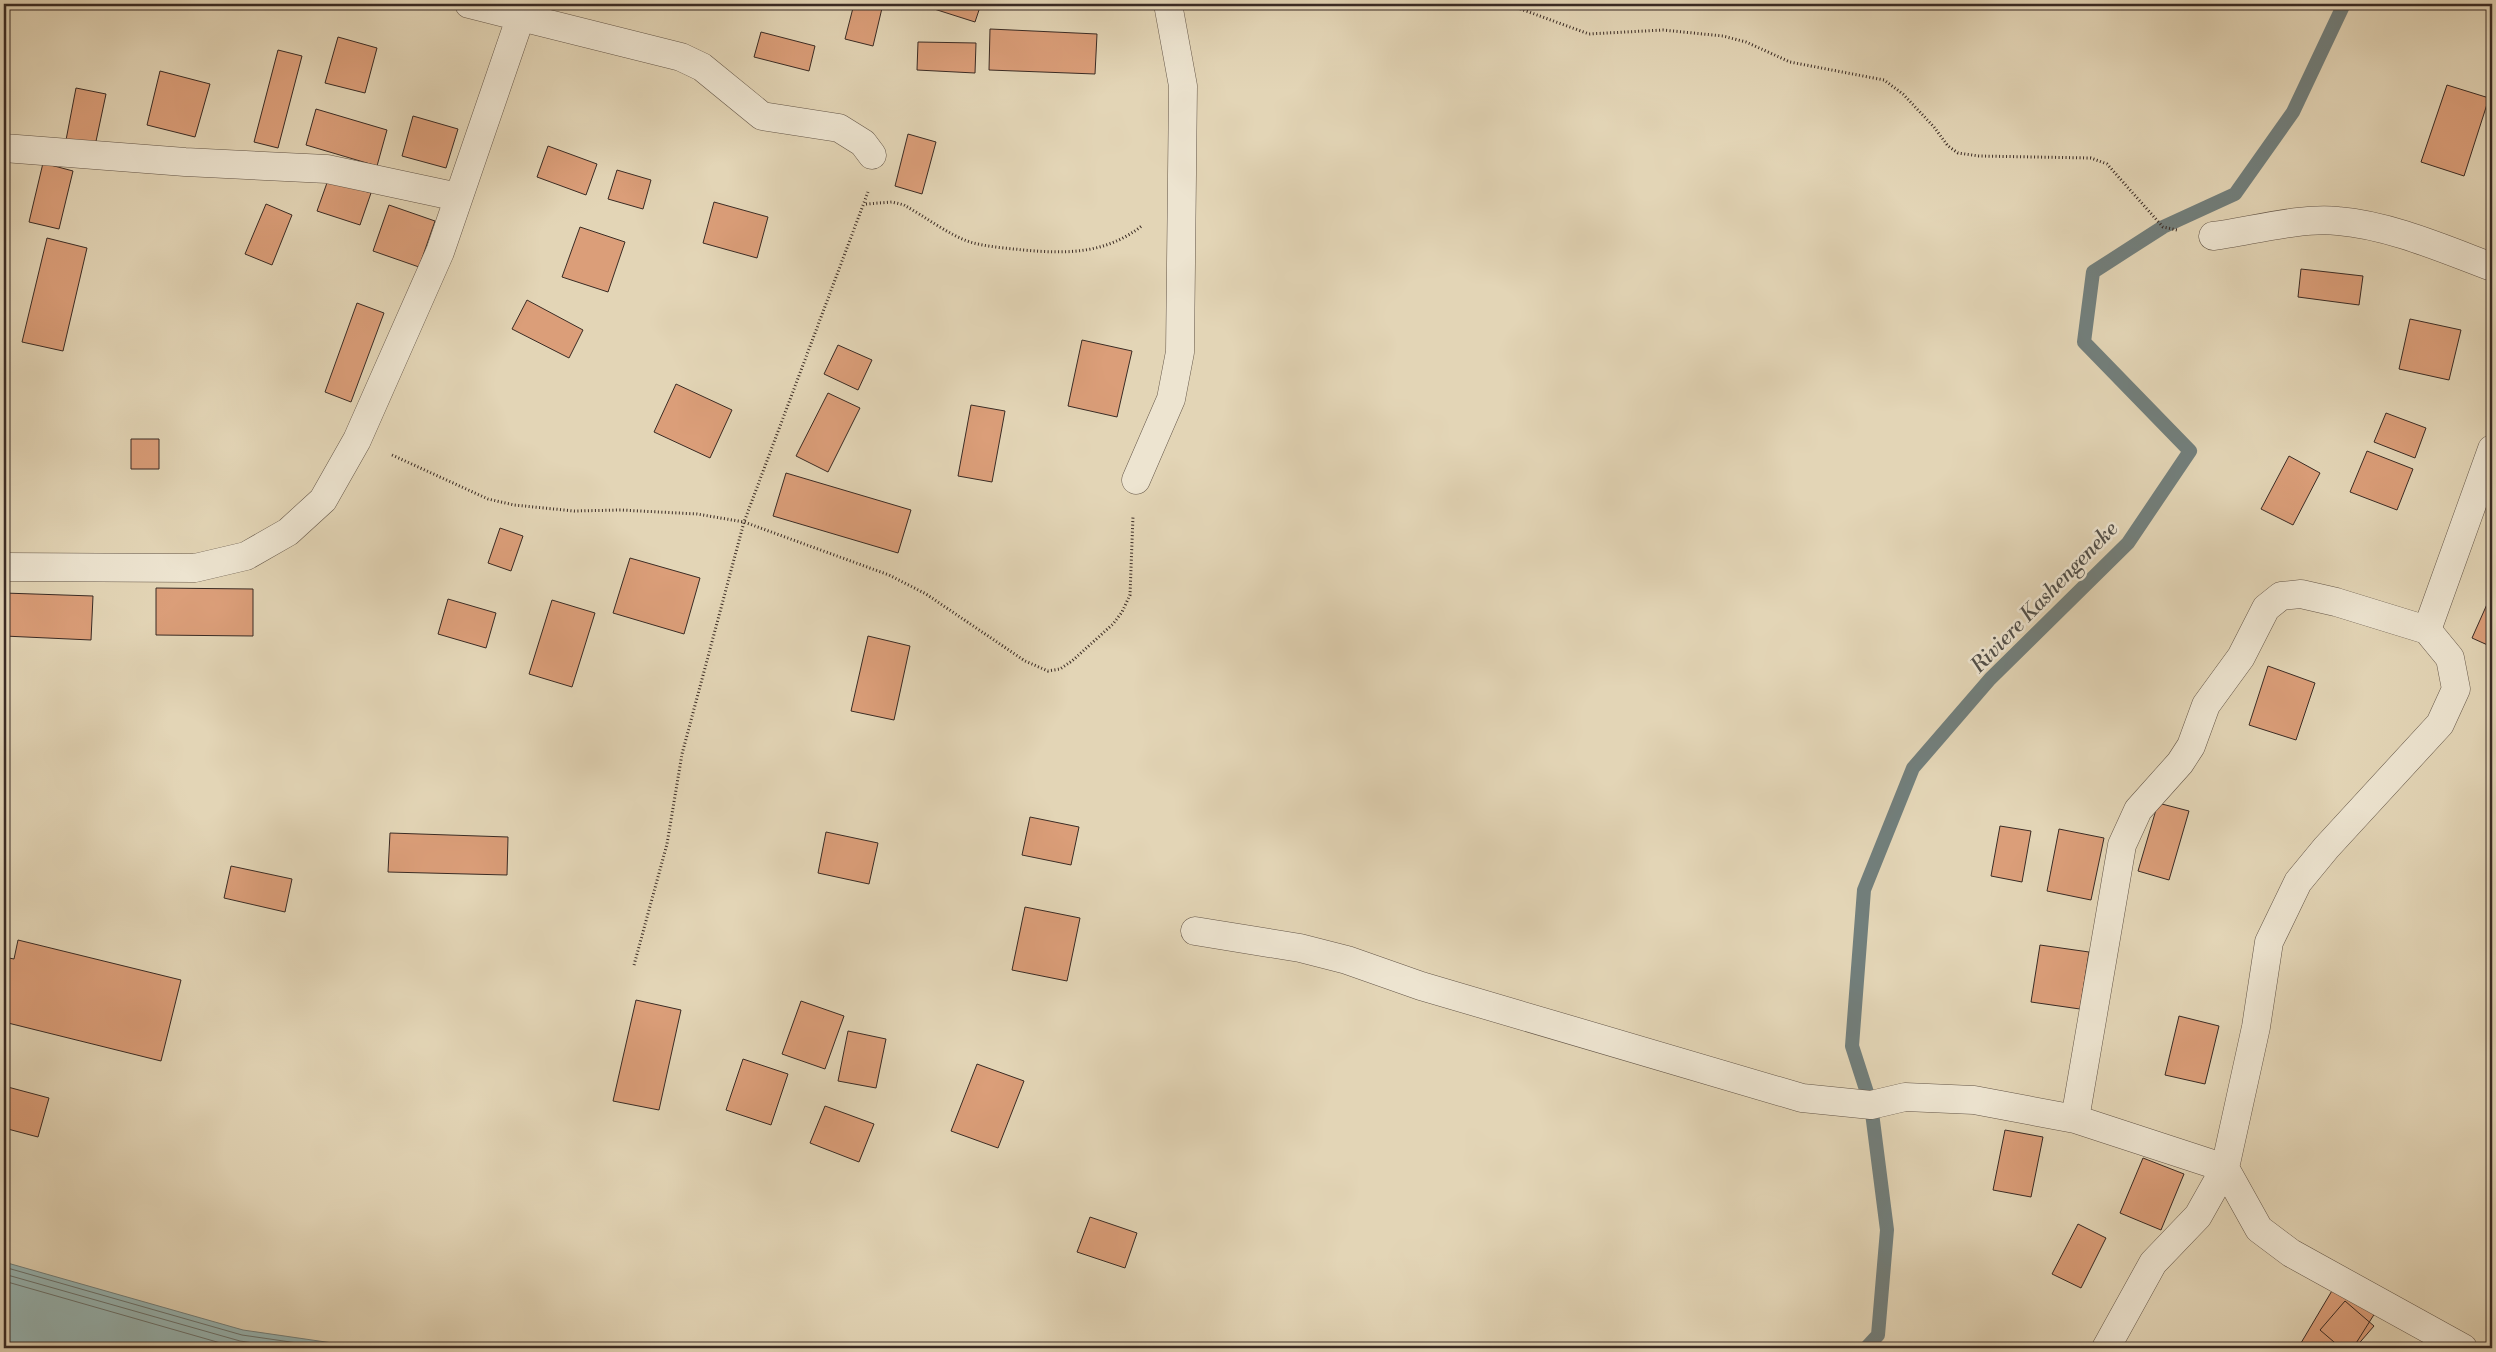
<svg xmlns="http://www.w3.org/2000/svg" width="2496" height="1352" font-family="'Libre Bodoni',serif">
  <rect width="100%" height="100%" fill="#e3d5b6"/>
  <filter id="stains"><feTurbulence type="fractalNoise" baseFrequency=".004" numOctaves="4"/><feColorMatrix values="0 0 0 0 .2 0 0 0 0 .09 0 0 0 0 .02 0 0 0 .5 -.17"/></filter>
  <radialGradient id="worn" r=".72"><stop offset=".6" stop-color="#630" stop-opacity="0"/><stop offset="1" stop-color="#630" stop-opacity=".3"/></radialGradient>
  <path fill="#97b7b6" stroke="#727f7c" d="M4,1262l239,68 124,18h-363z"/>
  <g fill="none" stroke-linecap="round" stroke-linejoin="round">
    <path stroke="#68716d" stroke-width="1" d="M4,1267l238,68 90,13
      M4,1274l236,67 48,7
      M4,1281l234,67"/>
    <path stroke="#727f7c" stroke-width="14" d="M1866,1348l12,-13 9,-105 -16,-125 -19,-59 12,-156 49,-122 77,-89 138,-136 62,-92 -106,-109 9,-70 70,-45 72,-33 58,-82 51,-108"/>
  </g>
  <path fill="#db9e79" stroke="#3a2b24" d="M854,4h29l-10,42 -28,-7z
    M933,4h48l-6,18 -44,-14z
    M990,29l107,5 -2,40 -106,-4z
    M761,32l54,14 -6,25 -55,-14z
    M338,37l39,11 -12,45 -40,-10z
    M918,42l58,1 -1,30 -58,-3z
    M278,50l24,6 -24,92 -24,-6z
    M160,71l50,13 -15,53 -48,-12z
    M2447,85l42,13 -25,78 -43,-14z
    M76,88l30,6 -11,52 -29,-6z
    M316,109l71,21 -10,36 -71,-21z
    M413,116l45,13 -12,39 -44,-12z
    M908,134l28,8 -14,52 -27,-8z
    M548,146l49,18 -11,31 -49,-18z
    M43,163l30,8 -14,58 -30,-7z
    M617,170l34,10 -8,29 -35,-10z
    M328,180l43,13 -11,32 -43,-14z
    M714,202l54,15 -11,41 -54,-15z
    M266,204l26,11 -20,50 -27,-11z
    M389,205l46,16 -16,46 -46,-16z
    M580,227l45,15 -17,50 -46,-15z
    M47,238l40,10 -24,103 -41,-9z
    M2301,269l62,7 -4,29 -61,-8z
    M527,300l56,30 -14,28 -57,-29z
    M357,303l27,10 -33,89 -26,-10z
    M2410,319l51,11 -12,50 -50,-11z
    M1082,340l50,11 -15,66 -49,-11z
    M838,345l34,15 -14,30 -34,-16z
    M676,384l56,26 -22,48 -56,-26z
    M828,393l32,15 -32,64 -32,-16z
    M971,405l34,6 -13,71 -34,-6z
    M2386,413l40,15 -11,30 -41,-16z
    M131,439h28v30h-28z
    M2367,451l46,18 -16,41 -47,-18z
    M2289,456l31,17 -27,52 -32,-16z
    M786,473l125,37 -13,43 -125,-37z
    M500,528l23,8 -12,35 -23,-8z
    M630,558l70,20 -16,56 -71,-21z
    M156,588l97,1v47l-97,-1z
    M4,593l89,3 -2,44 -87,-4z
    M2492,593v54l-20,-9z
    M448,599l48,14 -10,35 -48,-14z
    M552,600l43,13 -23,74 -43,-13z
    M868,636l42,10 -16,74 -43,-9z
    M2268,666l47,17 -19,57 -47,-15z
    M2158,803l31,8 -20,69 -31,-9z
    M1030,817l49,10 -8,38 -49,-10z
    M2000,826l31,5 -9,51 -31,-6z
    M2059,829l45,9 -13,62 -44,-9z
    M826,832l52,11 -9,41 -51,-11z
    M390,833l118,4 -1,38 -119,-3z
    M231,866l61,13 -7,33 -61,-14z
    M1025,907l55,11 -13,63 -55,-11z
    M18,940l163,40 -20,81 -157,-39v-65l10,2z
    M2040,945l49,7 -9,57 -49,-7z
    M636,1000l45,10 -22,100 -46,-9z
    M801,1001l43,15 -19,53 -43,-15z
    M2179,1016l40,10 -14,58 -40,-9z
    M848,1031l38,8 -10,49 -38,-7z
    M743,1059l45,15 -17,51 -45,-15z
    M977,1064l47,17 -26,67 -47,-17z
    M4,1086l45,12 -11,39 -34,-9z
    M825,1106l49,18 -15,38 -49,-19z
    M2005,1130l38,7 -12,60 -38,-7z
    M2143,1158l41,16 -23,56 -41,-17z
    M1090,1217l47,16 -12,35 -48,-16z
    M2078,1224l28,14 -25,50 -29,-14z
    M2333,1289l42,24 -22,35h-55z
    M2345,1301l29,25 -19,22h-14l-21,-18z"/>
  <g fill="none" stroke-linecap="round" stroke-linejoin="round">
    <defs>
      <path id="minor" d="M469,4l212,53 21,10 60,49 77,12 24,15 9,12
        M4,148l181,14 142,7 131,28
        M2213,236c38,-5 88,-19 125,-15 51,4 106,28 154,46
        M1136,480l35,-81 9,-47 3,-266 -15,-82
        M4,567l191,1 51,-12 42,-24 35,-32 34,-60 83,-188 85,-248
        M1195,931l105,17 47,12 74,26 381,112 69,7 34,-8 69,3 101,19 150,49 34,61 32,24 172,95
        M2075,1119l47,-274 16,-35 42,-47 11,-17 15,-41 35,-48 25,-49 15,-12 20,-2 35,8 91,28
        M2106,1348l47,-85 45,-47 27,-48 31,-141 13,-85 29,-60 28,-34 114,-124 16,-35 -6,-31 -23,-28 65,-181"/>
    </defs>
    <use href="#minor" stroke="#645648" stroke-width="29"/>
    <path stroke="#3a2b24" stroke-width="3" stroke-dasharray="1 2.5" stroke-linecap="butt" d="M1507,4l82,30 74,-4 60,6 23,6 44,20 94,18 19,14 31,33 14,19 10,7 21,3 112,2 16,6 56,63 14,3
      M866,204l26,-2 12,3c20,11 45,30 66,37 17,5 36,6 53,8 45,4 83,4 120,-25
      M392,455l96,44 26,6 60,6 47,-1 76,4 47,8 145,53 37,19 99,67 23,10 12,-2 12,-8 41,-37 9,-12 8,-17 3,-79
      M634,965l33,-121 15,-90 62,-232 124,-330"/>
    <use href="#minor" stroke="#ede4d0" stroke-width="28"/>
  </g>
  <g text-anchor="middle" stroke-width="5" stroke-linejoin="round" paint-order="stroke">
    <g font-size="21" font-style="italic" fill="#514e48" stroke="#ede4d0">
      <text transform="translate(2044 597) rotate(-46)" y="7">Riviere Kashengeneke</text>
    </g>
  </g>
  <rect width="2496" height="1352" fill="none" stroke="#e3d5b6" stroke-width="20"/>
  <rect x="5" y="5" width="2486" height="1342" fill="none" stroke="#3a2b24" stroke-width="2.5"/>
  <rect x="10" y="10" width="2476" height="1332" fill="none" stroke="#3a2b24"/>
  <rect width="100%" height="100%" filter="url(#stains)"/>
  <rect width="100%" height="100%" fill="url(#worn)"/>
</svg>
